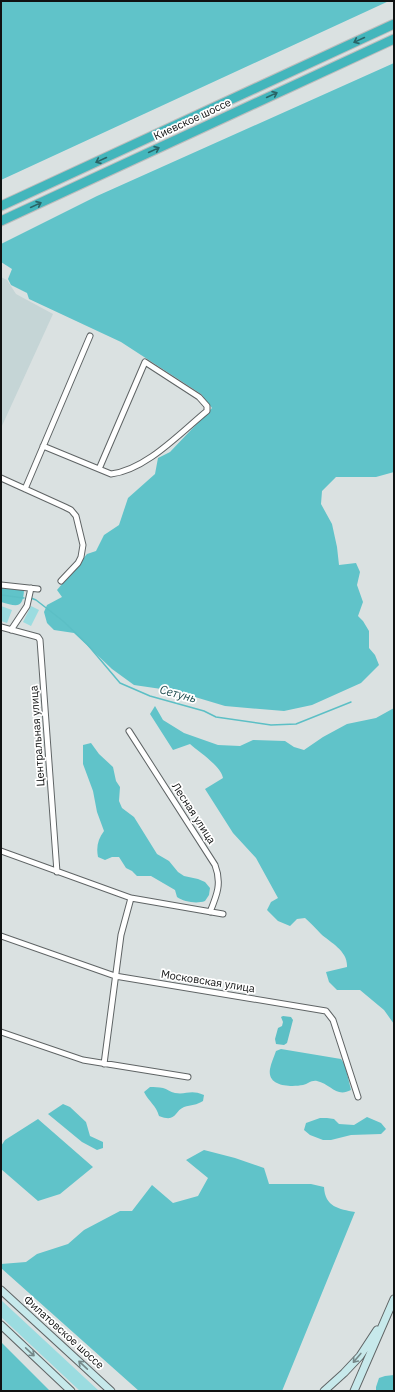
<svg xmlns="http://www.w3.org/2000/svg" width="395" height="1392" font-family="'IBM Plex Sans',sans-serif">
  <rect width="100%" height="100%" fill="#dae1e1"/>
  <path fill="#c5d5d6" d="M1,277l6,3 9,14 37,20 -52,114z"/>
  <path fill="#9bdce0" d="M1,606l11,4 -5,13 -6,-2z
    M31,606l8,4 -8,16 -8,-4z
    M1,1300l98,91h-19l-79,-74z"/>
  <path fill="#60c3c9" d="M1,1h388l-388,179z
    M394,63v409l-18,5h-40l-14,14 -1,13 11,20 5,23 2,18 17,-2 4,9 -3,13 6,17 -5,14 5,5 6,10v17l6,7 4,10 -18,18 -49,22 -28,6 -59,-5 -50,-15 -41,-6 -22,-16 -38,-36 -20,-3 -7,-7 -3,-11 3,-7 15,-8 -5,-7 30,-36 9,-3 8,-16 15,-10 9,-27 27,-24 3,-16 12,-6 42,-44 -11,-14 -80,-52 -92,-43 -2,-6 -16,-8 -3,-6 4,-10 -11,-7v-18l96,-48z
    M1,588l23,2c-1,20 -8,16 -23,12z
    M155,706l8,14 21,13 34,12 22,1 13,-6 32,1 9,6 10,3 19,-13 24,-13 29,-6 18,-10v316l-10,-14 -24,-20h-23l-8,-8 -3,-10 21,-5c1,-16 -16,-24 -26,-33 -5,-5 -10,-11 -16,-16l-8,1 -7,7 -12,-5 -11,-11 4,-8 7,-4 -22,-40 -23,-25 -28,-44 18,-11c-2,-12 -24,-26 -33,-34l-17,6 -23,-36z
    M91,743l8,11 14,13 3,14 4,6 -1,14 3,7 12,9 23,37 12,7 9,11 6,4 14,3 7,3 5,6 -1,7 -4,6c-8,3 -21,1 -28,-4l-2,-7 -24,-14h-14l-5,-5 -6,-3 -7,-11h-7l-7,3 -7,-3c-2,-10 0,-18 6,-26l-7,-19 -4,-21 -10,-27v-19z
    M281,1049l60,10 4,6 6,25c-15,8 -20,-6 -34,-9 -6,-1 -9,3 -14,4 -12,2 -36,2 -33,-16 1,-6 4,-12 6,-18z
    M150,1087c4,0 9,0 13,1 4,1 7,4 12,5 12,2 15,-4 29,2l-1,6c-6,4 -12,4 -19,6 -10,4 -7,16 -25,9 -3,-11 -10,-14 -15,-24z
    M63,1104l7,3 16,15 4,14 13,6v6l-6,2 -15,-8 -34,-28z
    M367,1117l14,6 5,6 -5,5 -30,1 -20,5h-8l-13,-5 -6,-5 2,-7 14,-5h7l7,1 5,5 15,1z
    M38,1119l55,48 -33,27 -22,7 -37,-32v-23l4,-6z
    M204,1150l31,8 29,10 5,16h42l13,3c1,20 15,22 31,25l-73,179h-143l-138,-123v-4l25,-2 11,-8 31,-10 16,-14 36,-19h12l20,-26 21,18 25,-7 10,-18 -22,-18z
    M1,1342l49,49h-49z
    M394,1375v16h-18v-4l3,-9 6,-2z"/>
  <path fill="#5cbfc5" d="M283,1016l8,1 2,3 -6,23 -3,2 -8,-1 -1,-5 3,-11 4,-2 1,-4 -2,-5z"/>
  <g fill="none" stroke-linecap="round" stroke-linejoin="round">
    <path stroke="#5cbfc5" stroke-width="1.5" d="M1,595l23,3
      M31,598l5,2 27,21 24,23 33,39 30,13 54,15 12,6 55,8 25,-1 55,-22"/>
    <defs>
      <path id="street" d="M43,446l68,28c35,-4 69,-41 96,-63v-5l-8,-9 -54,-35 -46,107
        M1,478l64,29 6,3 5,6 7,29 -2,12 -3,6 -17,18
        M25,489l65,-153
        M1,585l37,4
        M1,627l37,10 2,3 17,232
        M11,630l16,-24 4,-18
        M129,731l86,134c7,18 2,30 -5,47
        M1,851l130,47 92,16
        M1,936l114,40 211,35 7,9 25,77
        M1,1032l82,28 105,17
        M104,1064l17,-129 10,-37"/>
      <path id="secondary" d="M1,1290l110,101
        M1,1325l70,66
        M324,1391l20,-18 16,-17 17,-26
        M354,1391l40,-92"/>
      <path id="highway" d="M1,206l393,-182
        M1,221l393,-182"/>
    </defs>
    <use href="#street" stroke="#5f6465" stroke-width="7"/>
    <use href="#secondary" stroke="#5f6465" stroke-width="9"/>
    <use href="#highway" stroke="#bcbdbd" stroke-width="11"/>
    <use href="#street" stroke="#fff" stroke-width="5"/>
    <use href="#secondary" stroke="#c7e9eb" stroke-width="7"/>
    <use href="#highway" stroke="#43b6bc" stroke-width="9"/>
  </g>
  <defs><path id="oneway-shaft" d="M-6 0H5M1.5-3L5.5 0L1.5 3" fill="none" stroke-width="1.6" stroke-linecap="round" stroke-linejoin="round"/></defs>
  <g stroke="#2a6467">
    <use href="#oneway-shaft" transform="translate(359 40) rotate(155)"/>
    <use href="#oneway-shaft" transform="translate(272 95) rotate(-25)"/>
    <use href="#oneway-shaft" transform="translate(154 150) rotate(-25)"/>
    <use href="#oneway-shaft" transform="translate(101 160) rotate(155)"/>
    <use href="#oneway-shaft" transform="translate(36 205) rotate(-25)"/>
  </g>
  <g stroke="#758889">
    <use href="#oneway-shaft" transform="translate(30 1352) rotate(43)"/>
    <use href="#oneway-shaft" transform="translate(357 1358) rotate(130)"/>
    <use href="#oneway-shaft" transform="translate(83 1365) rotate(-137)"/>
  </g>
  <g text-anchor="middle" stroke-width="3.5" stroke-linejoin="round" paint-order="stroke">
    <g font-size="11" fill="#101212" stroke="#fff">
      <text transform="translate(192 119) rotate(-25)" y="4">Киевское шоссе</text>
      <text transform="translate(37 736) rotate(-94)" y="4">Центральная улица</text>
      <text transform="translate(194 813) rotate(57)" y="4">Лесная улица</text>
      <text transform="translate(208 981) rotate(9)" y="4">Московская улица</text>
      <text transform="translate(64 1332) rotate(42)" y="4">Филатовское шоссе</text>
    </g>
    <g font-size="12" font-style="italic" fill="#1e4b4e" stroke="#fff">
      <text transform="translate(178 694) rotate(15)" y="4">Сетунь</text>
    </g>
  </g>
  <rect width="395" height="1392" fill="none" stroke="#101212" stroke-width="4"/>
</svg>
